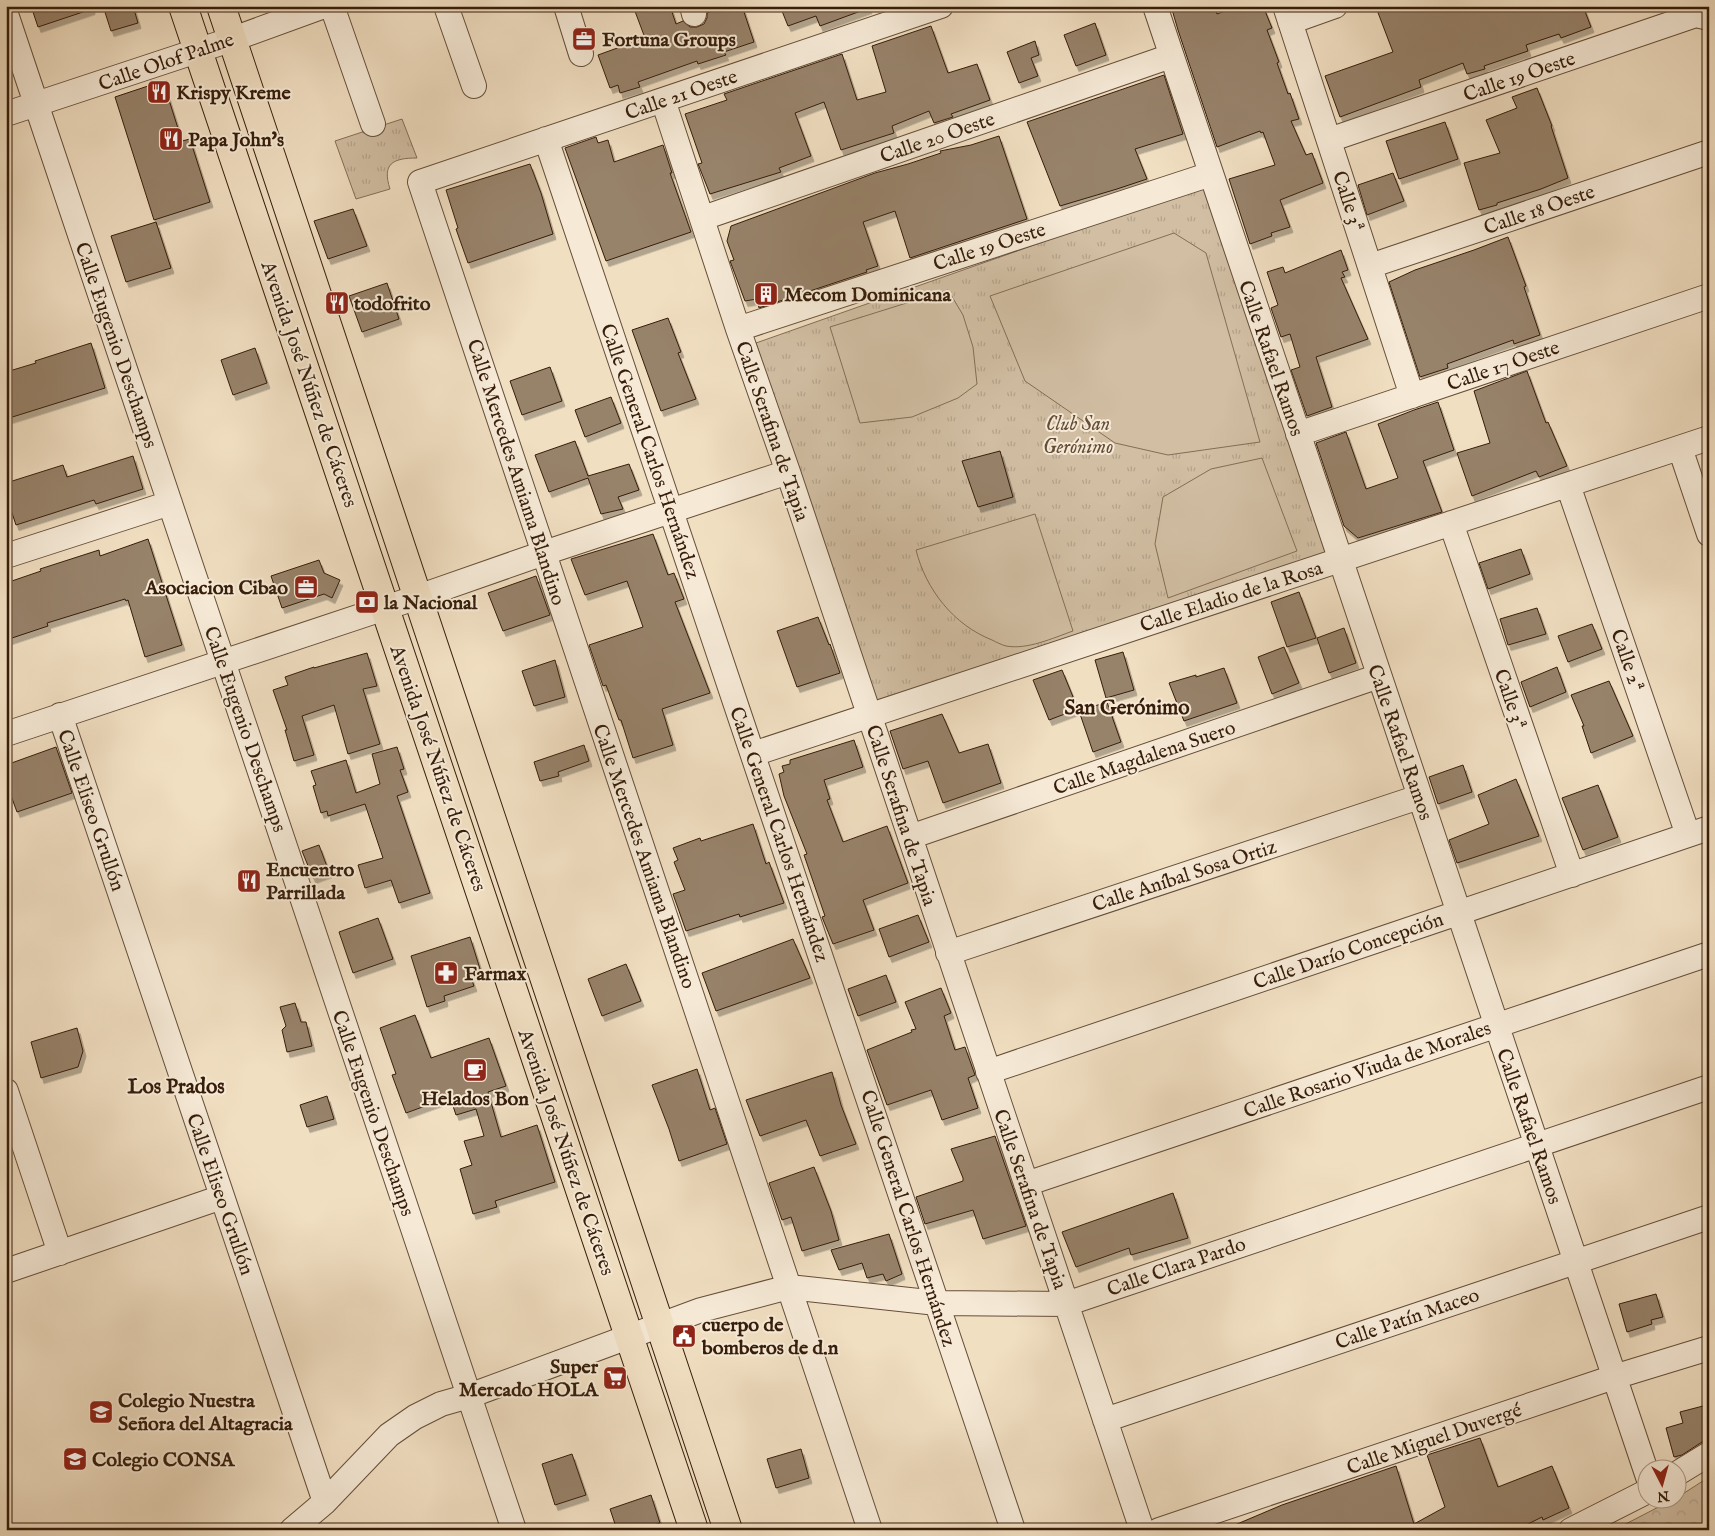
<svg xmlns="http://www.w3.org/2000/svg" width="1715" height="1536" font-family="'IM FELL English',serif">
  <defs>
    <pattern id="grass-tufts" width="24" height="20" patternUnits="userSpaceOnUse" patternTransform="scale(1.25)"><rect width="24" height="20" fill="#d1bea3"/><path d="M3 7l-1-3M5 7V3M7 7l1-3M15 17l-1-3M17 17v-4M19 17l1-3" fill="none" stroke="#b4a38b"/></pattern>
    <pattern id="forest-crowns" width="20" height="18" patternUnits="userSpaceOnUse" patternTransform="scale(1.25)"><rect width="20" height="18" fill="#d1bea3"/><path d="M2 6a3 3 0 1 1 6 0M12 15a3 3 0 1 1 6 0" fill="none" stroke="#b4a38b"/></pattern>
    <filter id="shadow"><feDropShadow dx="3" dy="5.5" stdDeviation="0" flood-color="#0004"/></filter>
  </defs>
  <rect width="100%" height="100%" fill="#f1dfc2"/>
  <filter id="stains"><feTurbulence type="fractalNoise" baseFrequency=".004" numOctaves="4"/><feColorMatrix values="0 0 0 0 .2 0 0 0 0 .09 0 0 0 0 .02 0 0 0 .5 -.17"/></filter>
  <radialGradient id="worn" r=".72"><stop offset=".6" stop-color="#630" stop-opacity="0"/><stop offset="1" stop-color="#630" stop-opacity=".3"/></radialGradient>
  <path fill="url(#grass-tufts)" stroke="#846e56" d="M402,119l15,39c-25,0 -35,6 -27,31l-34,10 -21,-58z
    M1210,183l116,372 -450,151 -120,-363z"/>
  <path fill="url(#forest-crowns)" stroke="#846e56" d="M1709,1477v53h-95l60,-31 4,-1v-1z"/>
  <path fill="#d1bea3" stroke="#846e56" d="M1174,233l32,20 54,189 -92,13 -53,-12 -90,-62 -35,-85z
    M948,290l15,25 10,32 4,37 -19,14 -46,19 -52,6 -30,-96z
    M1262,458l35,93 -129,47 -13,-54 8,-47 48,-28z
    M1035,514l38,117c-20,7 -46,19 -67,15 -4,-1 -10,-4 -14,-6 -38,-15 -66,-50 -76,-90z"/>
  <path fill="#97826a" stroke="#361d0a" filter="url(#shadow)" d="M31,6h61v3l-54,18z
    M103,6h30l5,17 -27,8z
    M633,6h37l6,18 7,-3 7,6h7l7,-3 3,-6v-5l21,-7h14l12,36 -30,10 2,3 -28,9 -1,-3 -59,21 2,5 -20,6 -2,-8 -8,3 -12,-33 47,-17z
    M780,6h89v2l-49,18 -4,-10 -28,10z
    M1171,6h43l3,8 20,-8h26l9,22 -5,2 12,32 -2,1 11,31 2,-1 9,26 -8,2 15,34 6,-2 11,30 -43,17 10,27 -19,6 1,3 -22,8 -21,-65 46,-14 -12,-33 -2,1 -1,-2 -43,16 -39,-117z
    M1387,6h124l2,6 18,-6h52l8,21 -30,11 -2,-4 -33,11 2,6 -44,15 1,3 -18,5 -4,-11 -44,17 2,7 -81,30 -15,-41 68,-24 -16,-42z
    M1095,23l11,32 -30,11 -12,-31z
    M931,26l17,47 29,-9 13,36 -39,14 2,3 -19,6 -5,-12 -37,15 2,7 -53,17 -17,-48 -29,11 16,43 -32,12 2,4 -71,22 -12,-30 4,-1 -17,-49 42,-14 -3,-6 118,-40 15,46 29,-8 -14,-46z
    M1035,41l4,14 -8,3 7,18 -19,7 -12,-31z
    M1164,75l19,59 -48,15 12,30 -30,10 -57,17 -33,-84z
    M163,81l19,60 8,-2 20,63 -56,18 -39,-123z
    M1537,88l15,38h-1l17,52 -27,11 -44,14v2l-18,5 -15,-47 36,-10 -14,-33 31,-12 -5,-11z
    M1445,122l13,37 -59,20 -13,-38z
    M999,136l28,83 -117,39 -15,-47 -32,11 15,44 -12,4 1,2 -108,36 -2,-9 -12,2 -15,-40 4,-1 -7,-19 4,-15 144,-53 33,-9 33,-11 -1,-2 31,-6z
    M596,137l2,6 10,-3 6,22 49,-17 9,28h-2l21,59 -85,29 -41,-113z
    M530,164l11,29 12,41 -85,29 -12,-34 2,-1 -12,-38z
    M1393,173l11,28 -37,14 -9,-30z
    M353,209l14,37 -39,13 -14,-38z
    M156,222l15,46 -45,14 -15,-46z
    M1508,237l18,49 -2,1 16,48 -26,9 -1,-4 -66,24 1,4 -28,9 -31,-95 26,-12 59,-20z
    M1341,250l7,20 -6,2 3,5 -4,1 27,61 -52,18 16,50 -25,9 -16,-46 9,-3 -10,-33 -9,3 -10,-29 7,-3 -11,-33 16,-5 2,6z
    M387,283l12,36 -37,13 -13,-36z
    M668,318l13,34 -3,1 18,46 -35,12 -29,-81z
    M91,343l14,45 -99,31v-47l30,-9 -1,-2z
    M255,348l12,35 -34,12 -12,-35z
    M550,367l12,34 -40,14 -12,-34z
    M1527,371l19,52 2,-1 19,44 -28,11 -3,-6 -64,25 -15,-43 33,-10 -16,-52z
    M611,397l10,26 -36,14 -10,-27z
    M1438,402l16,48 -31,11 19,51 -84,26 -14,-12 -28,-83 30,-11 20,57 32,-11 -20,-54 36,-14z
    M575,441l13,35 41,-12 10,26 -21,7 5,12 -22,5 -13,-36 -39,14 -14,-37z
    M1000,451l13,46 -35,10 -16,-46z
    M133,456l10,33 -47,15 -2,-4 -78,25 -10,-30v-12l57,-18 4,12z
    M653,534l15,41 6,-2 10,26 -9,3 35,91 -48,16 11,36 -40,13 -12,-38h-2l-13,-35 -3,1 -14,-41 54,-18 -16,-46 -42,14 -14,-36z
    M148,539l34,106 -37,12 -17,-57 -2,1 -1,-2 -78,24 1,3 -42,14v-57l35,-12 -1,-2 59,-19 1,6z
    M1521,549l9,25 -42,15 -9,-26z
    M319,560l5,13 16,7 -8,18 -8,-4 -42,14 -11,-32z
    M536,576l14,39 -47,16 -15,-38z
    M1299,592l17,46 -29,9 -16,-45z
    M1537,608l9,26 -38,11 -8,-26z
    M818,617l11,28 1,-1 10,29 -43,14 -20,-56z
    M1592,624l10,25 -34,13 -10,-26z
    M1344,628l12,35 -27,10 -12,-35z
    M1284,647l15,36 -27,11 -14,-37z
    M1123,652l11,38 -28,8 -11,-38z
    M367,653l10,33 -14,3 17,55 -32,10 -14,-49 -32,11 12,39 -20,6 -9,-31h2l-14,-40 15,-5 -3,-8 29,-10v1z
    M555,660l10,37 -31,9 -12,-35z
    M1557,667l9,25 -36,15 -9,-25z
    M1224,668l13,35 -53,18 -15,-38 27,-8v2z
    M1062,670l16,39 -29,11 -16,-40z
    M1609,681l24,55 -42,17 -9,-27h2l-13,-31z
    M1107,702l14,40 -28,10 -14,-41z
    M942,714l17,39 29,-9 13,39 -58,20 -15,-42 -25,8 -13,-38z
    M854,740l9,27 -39,13 6,19 -3,1 16,42 44,-16 21,57 -45,17 11,30 -41,14 -11,-27 3,-1 -21,-61 3,-1 -23,-58 -5,-22 5,-2 -2,-6 8,-2v-4z
    M584,745l5,16 -31,11 1,4 -19,5 -6,-19z
    M56,747l16,46 -55,19 -11,-30v-17z
    M397,747l7,22 -4,1 8,22 -11,4 33,97 -31,10 -8,-23 -26,8 -7,-23 25,-7 -18,-54 -37,12 -1,-5 -6,2 -8,-27 3,-1 -5,-14 35,-11 10,33 24,-9 -8,-30z
    M1463,765l9,27 -34,12 -9,-27z
    M1516,779l23,57 -82,27 -8,-23 40,-16 -11,-29z
    M1598,785l20,52 -35,13 -21,-52z
    M753,824l13,40 3,-2 15,41 -44,14 -1,-3 -53,17 -13,-37 12,-4 -11,-28 4,-2 -5,-12 27,-10 1,3z
    M319,845l10,27 -16,6 -11,-27z
    M918,915l11,27 -40,15 -10,-28z
    M378,918l15,41 -40,14 -14,-41z
    M470,937l11,35 -11,3 4,11 -30,10 1,5 -18,6 -16,-51z
    M793,939l17,39 -94,33 -14,-38z
    M626,964l15,37 -39,15 -14,-37z
    M886,975l10,27 -38,14 -10,-27z
    M941,988l10,25 -7,3 11,34 10,-3 10,28 -7,3 10,30 -36,12 -11,-30 -44,15 -20,-55 45,-18 -1,-2 5,-1 -11,-27z
    M295,1003l6,19h5l6,24 -25,6 -5,-22 4,-4 -6,-19z
    M415,1015l16,43 58,-20 17,48 -18,6 13,45 36,-12 18,57 -60,19 2,6 -24,7 -13,-45 12,-4 -8,-24 20,-5 -8,-27 -20,6 -6,-18 -44,16 -14,-38 4,-1 -16,-46z
    M77,1028l6,23 -5,16 -37,11 -10,-36z
    M697,1069l13,41 5,-2 12,36 -48,17 -10,-32 -17,-44z
    M832,1072l9,33 15,39 -36,12 -14,-36 -46,16 -14,-36z
    M327,1096l7,23 -27,8 -7,-22z
    M995,1136l31,90 -43,13 -10,-29 -48,14 -9,-27 47,-16v-3l-12,-29z
    M814,1167l17,44 8,29 -37,11 -11,-34 -9,3 -13,-37z
    M1173,1193l15,45 -57,17 -2,-7 -53,19 -14,-35z
    M889,1234l13,40 -16,7 -3,-7 -16,4 -5,-15 -23,7 -8,-20z
    M1656,1294l7,23 -12,3 1,4 -25,8 -8,-28z
    M1703,1406l6,20v14l-7,2 -20,13 -8,2 -8,-29 17,-5 -3,-11z
    M1480,1438l18,49 54,-21 17,42 -26,12 -1,-3 -26,13h-293l59,-25 114,-39 18,58 31,-17 -18,-52z
    M801,1449l8,29 -33,10 -9,-29z
    M572,1454l14,41 -31,10 -13,-41z
    M651,1495l9,28 -22,7h-21l-7,-21z"/>
  <g fill="none" stroke-linecap="round" stroke-linejoin="round">
    <defs>
      <path id="minor" d="M332,6l41,118
        M446,6l28,80
        M566,6l15,48
        M692,6l2,8
        M1155,6l493,1471
        M1285,6l127,390
        M6,14l508,1516
        M1290,22l45,-16
        M663,100l75,229 50,143 354,1058
        M6,114l227,-75 91,-33
        M546,139l467,1391
        M1329,140l367,-125 13,3
        M703,218l468,-162
        M1370,266l339,-114
        M738,329l473,-155
        M1298,434l411,-138
        M1680,448l29,86
        M1568,485l120,350
        M1451,523l121,352
        M6,556l164,-53
        M60,715l265,787
        M6,734l412,-137 126,-44 244,-81
        M753,754l956,-316
        M910,837l469,-161
        M948,953l471,-156
        M988,1072l721,-244
        M6,1091l54,162
        M1026,1184l683,-230
        M6,1271l216,-74
        M1105,1420l604,-203
        M1678,1473l31,-19
        M292,1530l33,-28 64,-67 26,-18 26,-13 28,-8 232,-86 88,-23 148,16 129,1 643,-217
        M870,1530l-450,-1348 521,-176
        M1159,1530l455,-153 95,-29
        M1571,1530l77,-39"/>
      <path id="major" d="M183,6l511,1524
        M221,6l507,1524"/>
    </defs>
    <use href="#minor" stroke="#654e38" stroke-width="26"/>
    <use href="#major" stroke="#361d0a" stroke-width="30"/>
    <use href="#minor" stroke="#f6ead7" stroke-width="24"/>
    <use href="#major" stroke="#f1dfc2" stroke-width="28"/>
  </g>
  <defs>
    <symbol id="office-square" viewBox="-11 -11 22 22"><rect x="-9" y="-9" width="18" height="18" rx="4" fill="#8f2418" stroke="#f6ead7"/><path d="M-6-3h4V-5.5h4V-3h4V5H-6ZM-1-4.5V-3h2v-1.5ZM-6 0V1H6V0Z" fill="#fff"/></symbol>
    <symbol id="restaurant-square" viewBox="-11 -11 22 22"><rect x="-9" y="-9" width="18" height="18" rx="4" fill="#8f2418" stroke="#f6ead7"/><path d="M-5-6h1v4h1v-4h1v4h1v-4h1v5L-1.5 .5V6h-2V.5L-5-1ZM5-6V6H3V1.5H1.5Q1.5-4 5-6Z" fill="#fff"/></symbol>
    <symbol id="building-square" viewBox="-11 -11 22 22"><rect x="-9" y="-9" width="18" height="18" rx="4" fill="#8f2418" stroke="#f6ead7"/><path d="M-4-6H4V6H1V3H-1V6H-4ZM-2.5-4.3h1.7v1.8h-1.7ZM.8-4.3h1.7v1.8H.8ZM-2.5-1h1.7V.8h-1.7ZM.8-1h1.7V.8H.8Z" fill="#fff"/></symbol>
    <symbol id="bank-square" viewBox="-11 -11 22 22"><rect x="-9" y="-9" width="18" height="18" rx="4" fill="#8f2418" stroke="#f6ead7"/><path d="M-6-4H6V4H-6ZM0-2.3a2.3 2.3 0 1 0 0 4.6a2.3 2.3 0 1 0 0-4.6Z" fill="#fff"/></symbol>
    <symbol id="pharmacy-square" viewBox="-11 -11 22 22"><rect x="-9" y="-9" width="18" height="18" rx="4" fill="#8f2418" stroke="#f6ead7"/><path d="M-2-6h4v4h4v4h-4v4h-4v-4h-4v-4h4Z" fill="#fff"/></symbol>
    <symbol id="cafe-square" viewBox="-11 -11 22 22"><rect x="-9" y="-9" width="18" height="18" rx="4" fill="#8f2418" stroke="#f6ead7"/><path d="M-5.5-4.5H6V0H3Q3 3.5 0 3.5H-2.5Q-5.5 3.5-5.5 0ZM3-3.2v2h1.7v-2ZM-6 4.5H4V6H-6Z" fill="#fff"/></symbol>
    <symbol id="civic-square" viewBox="-11 -11 22 22"><rect x="-9" y="-9" width="18" height="18" rx="4" fill="#8f2418" stroke="#f6ead7"/><path d="M-.6-6.5H3V-4.5H.6V-3L4-1V1h2V6H-6V1h2V-1L-.6-3ZM-1.2 2.5V6h2.4V2.5Z" fill="#fff"/></symbol>
    <symbol id="supermarket-square" viewBox="-11 -11 22 22"><rect x="-9" y="-9" width="18" height="18" rx="4" fill="#8f2418" stroke="#f6ead7"/><path d="M-6-5.5h2.5l.6 2H6L4.5 2H-2.5L-4.4-4H-6ZM-1.5 3.2a1.3 1.3 0 1 0 .1 0ZM3 3.2a1.3 1.3 0 1 0 .1 0Z" fill="#fff"/></symbol>
    <symbol id="school-square" viewBox="-11 -11 22 22"><rect x="-9" y="-9" width="18" height="18" rx="4" fill="#8f2418" stroke="#f6ead7"/><path d="M0-5L7-2L0 1L-7-2ZM-4 1L0 2.5L4 1V4Q0 6-4 4Z" fill="#fff"/></symbol>
  </defs>
  <g fill-rule="evenodd">
    <use href="#office-square" x="570" y="25" width="28" height="28"/>
    <use href="#restaurant-square" x="145" y="78" width="28" height="28"/>
    <use href="#restaurant-square" x="157" y="125" width="28" height="28"/>
    <use href="#building-square" x="752" y="280" width="28" height="28"/>
    <use href="#restaurant-square" x="323" y="289" width="28" height="28"/>
    <use href="#office-square" x="292" y="573" width="28" height="28"/>
    <use href="#bank-square" x="353" y="588" width="28" height="28"/>
    <use href="#restaurant-square" x="235" y="867" width="28" height="28"/>
    <use href="#pharmacy-square" x="432" y="959" width="28" height="28"/>
    <use href="#cafe-square" x="461" y="1056" width="28" height="28"/>
    <use href="#civic-square" x="670" y="1322" width="28" height="28"/>
    <use href="#supermarket-square" x="601" y="1364" width="28" height="28"/>
    <use href="#school-square" x="87" y="1398" width="28" height="28"/>
    <use href="#school-square" x="61" y="1445" width="28" height="28"/>
  </g>
  <g text-anchor="middle" stroke-width="4" stroke-linejoin="round" paint-order="stroke">
    <g font-size="20" font-weight="bold" fill="#361d0a" stroke="#f6ead7" text-anchor="start">
      <text x="602" y="46">Fortuna Groups</text>
      <text x="176" y="99">Krispy Kreme</text>
      <text x="188" y="146">Papa John's</text>
      <text x="784" y="301">Mecom Dominicana</text>
      <text x="354" y="310">todofrito</text>
      <text x="288" y="594" text-anchor="end">Asociacion Cibao</text>
      <text x="384" y="609">la Nacional</text>
      <text x="266" y="876">Encuentro<tspan x="266" dy="23">Parrillada</tspan></text>
      <text x="464" y="980">Farmax</text>
      <text x="475" y="1105" text-anchor="middle">Helados Bon</text>
      <text x="702" y="1331">cuerpo de<tspan x="702" dy="23">bomberos de d.n</tspan></text>
      <text x="598" y="1373" text-anchor="end">Super<tspan x="598" dy="23">Mercado HOLA</tspan></text>
      <text x="118" y="1407">Colegio Nuestra<tspan x="118" dy="23">Señora del Altagracia</tspan></text>
      <text x="92" y="1466">Colegio CONSA</text>
    </g>
    <g font-size="20" fill="#361d0a" stroke="#f6ead7">
      <text transform="translate(166 61) rotate(-19)" y="7">Calle Olof Palme</text>
      <text transform="translate(1519 76) rotate(-19)" y="7">Calle 19 Oeste</text>
      <text transform="translate(681 94) rotate(-19)" y="7">Calle 21 Oeste</text>
      <text transform="translate(937 137) rotate(-19)" y="7">Calle 20 Oeste</text>
      <text transform="translate(1349 201) rotate(72)" y="7">Calle 3ª</text>
      <text transform="translate(1539 209) rotate(-19)" y="7">Calle 18 Oeste</text>
      <text transform="translate(989 246) rotate(-18)" y="7">Calle 19 Oeste</text>
      <text transform="translate(117 345) rotate(71)" y="7">Calle Eugenio Deschamps</text>
      <text transform="translate(1272 358) rotate(71)" y="7">Calle Rafael Ramos</text>
      <text transform="translate(1503 365) rotate(-19)" y="7">Calle 17 Oeste</text>
      <text transform="translate(310 384) rotate(71)" y="7">Avenida José Núñez de Cáceres</text>
      <text transform="translate(773 431) rotate(71)" y="7">Calle Serafina de Tapia</text>
      <text transform="translate(651 451) rotate(71)" y="7">Calle General Carlos Hernández</text>
      <text transform="translate(517 472) rotate(72)" y="7">Calle Mercedes Amiama Blandino</text>
      <text transform="translate(1231 596) rotate(-18)" y="7">Calle Eladio de la Rosa</text>
      <text transform="translate(1628 660) rotate(71)" y="7">Calle 2ª</text>
      <text transform="translate(1511 699) rotate(71)" y="7">Calle 3ª</text>
      <text transform="translate(246 729) rotate(71)" y="7">Calle Eugenio Deschamps</text>
      <text transform="translate(1401 742) rotate(71)" y="7">Calle Rafael Ramos</text>
      <text transform="translate(1144 757) rotate(-19)" y="7">Calle Magdalena Suero</text>
      <text transform="translate(439 768) rotate(71)" y="7">Avenida José Núñez de Cáceres</text>
      <text transform="translate(92 810) rotate(71)" y="7">Calle Eliseo Grullón</text>
      <text transform="translate(902 815) rotate(72)" y="7">Calle Serafina de Tapia</text>
      <text transform="translate(780 834) rotate(71)" y="7">Calle General Carlos Hernández</text>
      <text transform="translate(645 856) rotate(71)" y="7">Calle Mercedes Amiama Blandino</text>
      <text transform="translate(1184 875) rotate(-18)" y="7">Calle Aníbal Sosa Ortiz</text>
      <text transform="translate(1348 950) rotate(-19)" y="7">Calle Darío Concepción</text>
      <text transform="translate(1367 1069) rotate(-19)" y="7">Calle Rosario Viuda de Morales</text>
      <text transform="translate(374 1113) rotate(71)" y="7">Calle Eugenio Deschamps</text>
      <text transform="translate(1530 1126) rotate(71)" y="7">Calle Rafael Ramos</text>
      <text transform="translate(567 1152) rotate(71)" y="7">Avenida José Núñez de Cáceres</text>
      <text transform="translate(221 1194) rotate(71)" y="7">Calle Eliseo Grullón</text>
      <text transform="translate(1031 1199) rotate(71)" y="7">Calle Serafina de Tapia</text>
      <text transform="translate(909 1218) rotate(72)" y="7">Calle General Carlos Hernández</text>
      <text transform="translate(1176 1266) rotate(-19)" y="7">Calle Clara Pardo</text>
      <text transform="translate(1407 1318) rotate(-19)" y="7">Calle Patín Maceo</text>
      <text transform="translate(1434 1438) rotate(-19)" y="7">Calle Miguel Duvergé</text>
    </g>
    <g font-size="20" font-style="italic" fill="#644d38" stroke="#f6ead7">
      <text x="1078" y="430">Club San<tspan x="1078" dy="23">Gerónimo</tspan></text>
    </g>
    <g font-size="21" font-weight="bold" fill="#361d0a" stroke="#f6ead7">
      <text x="1127" y="714">San Gerónimo</text>
      <text x="176" y="1093">Los Prados</text>
    </g>
  </g>
  <rect width="1715" height="1536" fill="none" stroke="#f1dfc2" stroke-width="25"/>
  <rect x="8" y="8" width="1700" height="1521" fill="none" stroke="#361d0a" stroke-width="2.5"/>
  <rect x="12" y="12" width="1690" height="1511" fill="none" stroke="#361d0a"/>
  <g transform="translate(1662 1484) rotate(174)"><circle r="24" fill="#f6ead7" stroke="#a99885"/>
  <path d="M0-4L9 19L0 12L-9 19Z" fill="#8f2418"/>
  <text y="-8" font-size="14" font-weight="bold" text-anchor="middle" fill="#361d0a">N</text>
  </g>
  <rect width="100%" height="100%" filter="url(#stains)"/>
  <rect width="100%" height="100%" fill="url(#worn)"/>
</svg>
